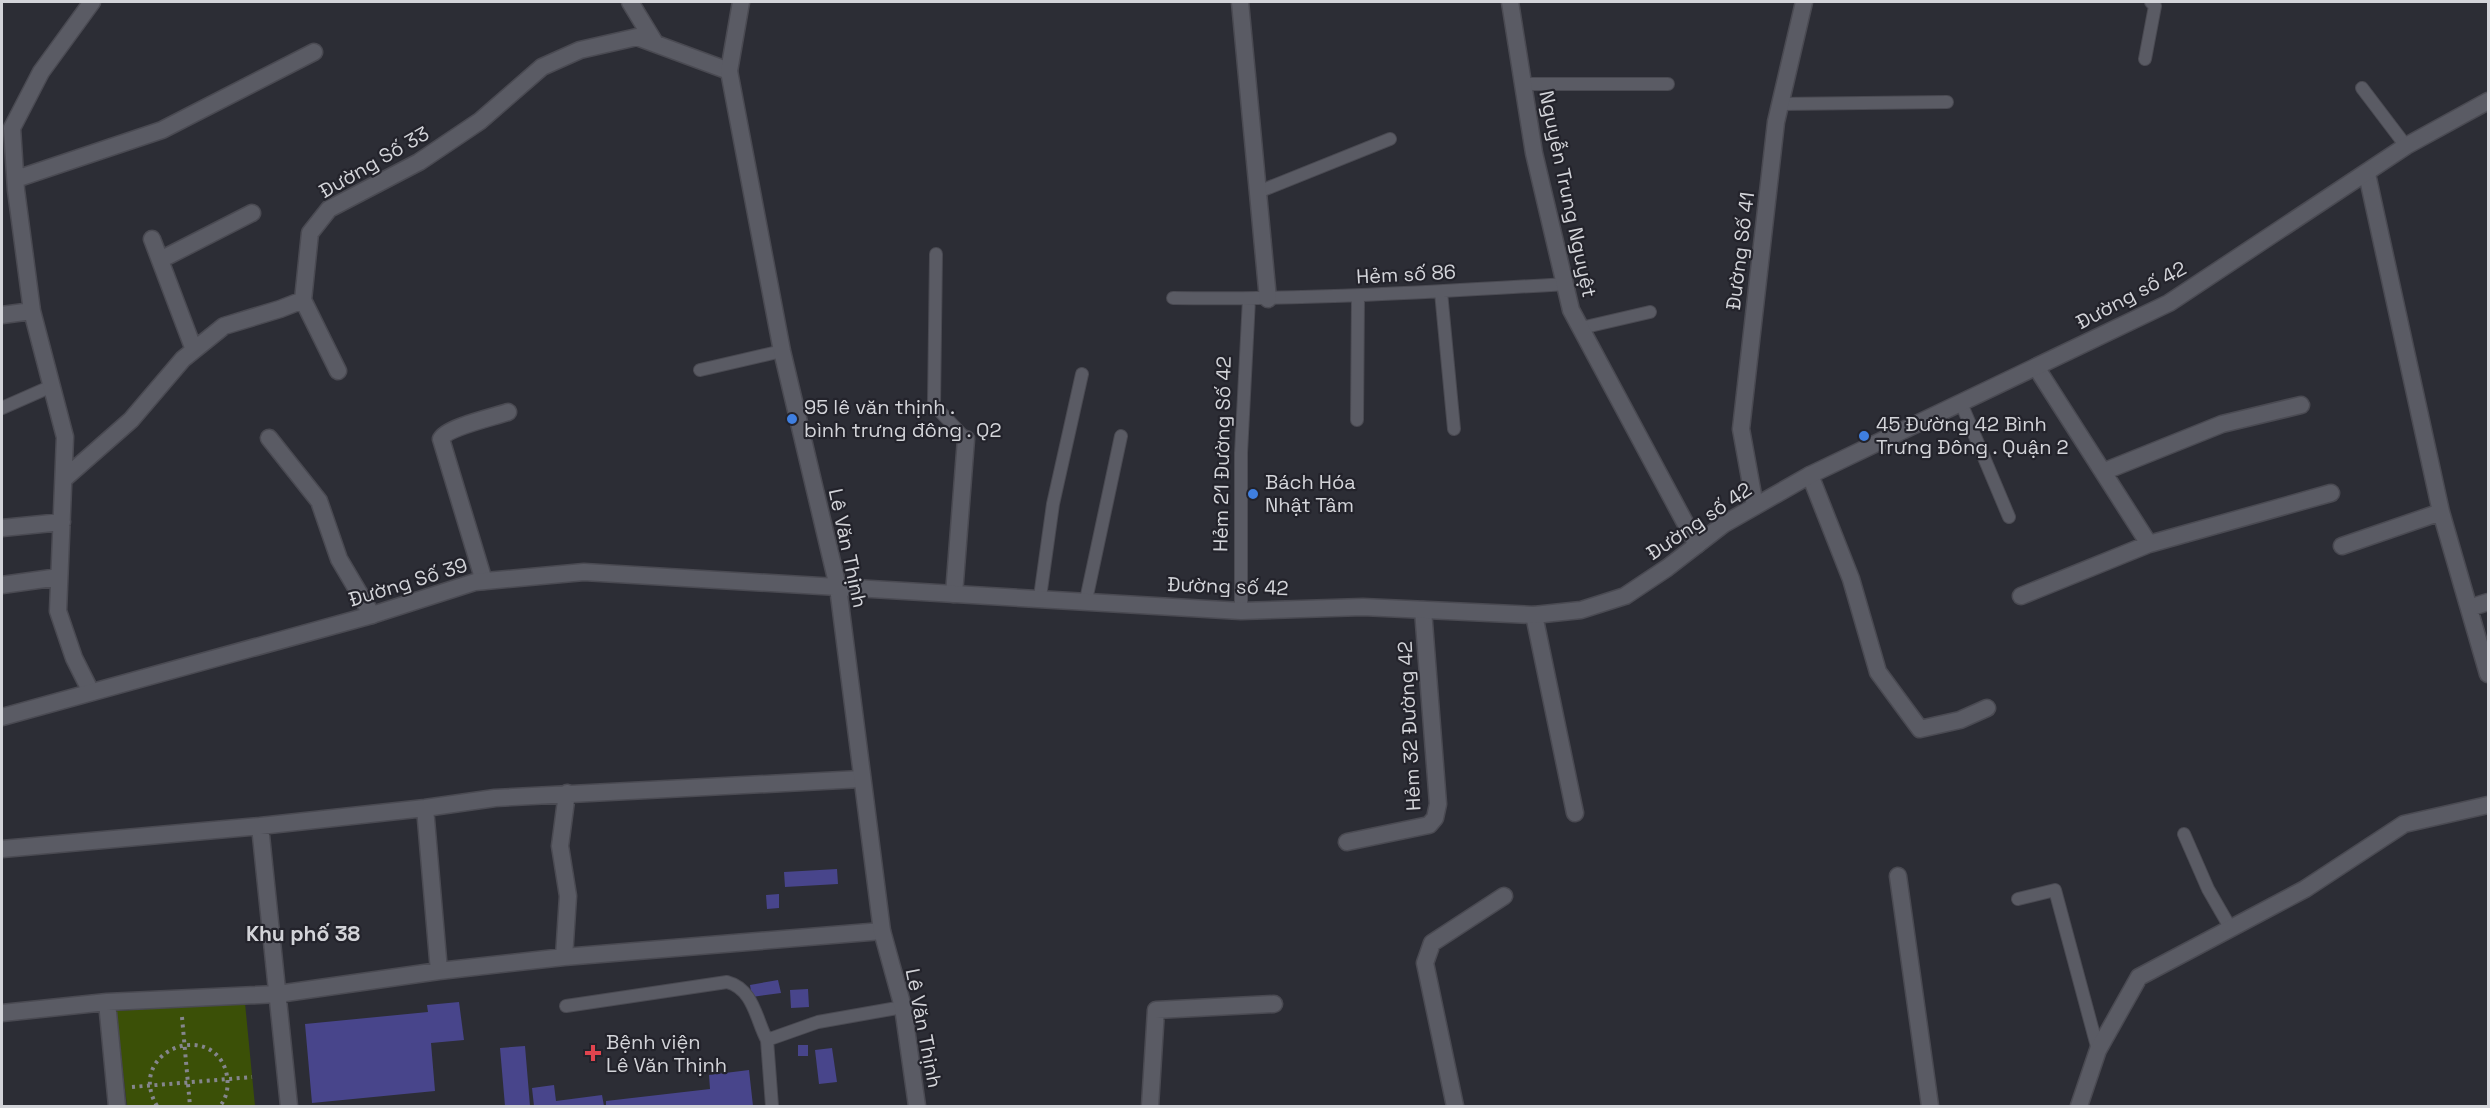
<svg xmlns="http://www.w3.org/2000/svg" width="2490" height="1108" font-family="'Space Grotesk',sans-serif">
  <rect width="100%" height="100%" fill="#2c2d35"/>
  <path fill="#3b5007" d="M245,1003l10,103h-128l-11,-95z"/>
  <path fill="#48458b" d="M837,869l1,15 -53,3 -1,-15z
    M779,894v14l-12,1 -1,-14z
    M778,980l3,13 -29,4 -2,-12z
    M808,989l1,18 -18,1 -1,-18z
    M459,1002l5,38 -33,3 4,48 -123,12 -7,-79 123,-12 -1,-7z
    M798,1045h10v11h-10z
    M525,1046l5,60h-25l-5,-58z
    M832,1048l5,34 -18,2 -4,-34z
    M749,1070l4,36h-147v-5l104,-12 -1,-14z
    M554,1085l2,16 46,-6 2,11h-70l-2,-18z"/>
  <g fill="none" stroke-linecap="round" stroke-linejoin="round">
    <defs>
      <path id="service" d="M2145,59l10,-53 -4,-4
        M1523,84h145
        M2362,88l44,58
        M1780,104l167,-2
        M1258,192l132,-53
        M936,254l-2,151 32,34
        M1441,292l13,137
        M1173,298c131,2 261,-6 392,-14
        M1581,328l69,-16
        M700,370l82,-19
        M1961,403l48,114
        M2,408l50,-22
        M1357,420l1,-124
        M1040,597l13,-93 29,-130
        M1086,600l35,-164
        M1241,611v-158l8,-154
        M2184,834l24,55 23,40
        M2018,899l37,-9 43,160
        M566,1006l161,-24c27,7 29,38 40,58
        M772,1106l-5,-66 51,-18 85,-15"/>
      <path id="minor" d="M630,2l25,41
        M1240,2l28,297
        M1510,2l24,151 37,157 126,235
        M2367,174l74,338 47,162
        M16,179l146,-49 152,-78
        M152,239l42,111
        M160,260l92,-47
        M303,300l35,71
        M2,315l30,-4
        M2036,367l113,177 182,-51
        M269,438l50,63 20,58 33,56
        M2105,471l117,-47 79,-19
        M1810,475l41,104 27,93 42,57 40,-9 27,-12
        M65,478l66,-58 52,-61 41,-33 56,-17 23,-9 7,-67 19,-24 90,-47 61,-41 62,-54 38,-17 57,-13 92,34
        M1755,506l-14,-77 35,-307 28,-120
        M2,528l60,-6
        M2342,546l99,-34
        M484,581l-43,-142c6,-12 53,-22 67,-27
        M2,585l57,-8
        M954,594l12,-155
        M2021,596l128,-52
        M2469,608l19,-6
        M1534,615l41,198
        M91,692l-17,-34 -16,-47 7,-174 -33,-126 -16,-121 -4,-62 29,-56 51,-70
        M425,808l14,163
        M260,826l29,280
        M1347,842l82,-17 6,-7 3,-14 -15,-194
        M2,849l258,-23 165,-18 70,-10 366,-19
        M1898,876l32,230
        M564,957l4,-61 -8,-50 7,-53
        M107,1002l10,104
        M2,1013l105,-11 171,-8 161,-23 125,-14 318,-26
        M1150,1106l6,-96 118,-6
        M1455,1106l-30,-143 7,-20 72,-47
        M2079,1106l19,-56 41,-73 166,-88 99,-65 84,-19"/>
      <path id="tertiary" d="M741,2l-12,69 53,280 56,236 44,344 21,76 14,99
        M2,717l370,-102 103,-33 109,-10 657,39 122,-4 171,8 47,-5 44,-14 42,-28 57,-44 86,-49 359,-172 237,-157 82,-45"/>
    </defs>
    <use href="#service" stroke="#4a4a52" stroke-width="14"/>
    <use href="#minor" stroke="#4a4a52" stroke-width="19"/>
    <use href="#tertiary" stroke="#4a4a52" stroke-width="19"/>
    <path stroke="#85868d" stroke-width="4" stroke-dasharray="3 4.5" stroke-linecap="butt" d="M182,1017l8,89
      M132,1087l120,-10
      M157,1106c-32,-54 53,-87 69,-35 3,13 2,25 -6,35"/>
    <use href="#service" stroke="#5a5b64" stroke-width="12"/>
    <use href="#minor" stroke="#5a5b64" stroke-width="16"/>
    <use href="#tertiary" stroke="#5a5b64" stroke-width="16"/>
  </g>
  <g fill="#3f7fe0" stroke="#23232b" stroke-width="2">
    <circle cx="792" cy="419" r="6"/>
    <circle cx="1864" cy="436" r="6"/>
    <circle cx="1253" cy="494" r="6"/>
  </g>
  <path fill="#e0444e" stroke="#23232b" stroke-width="2" d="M590 1044h6v6h6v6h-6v6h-6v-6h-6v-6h6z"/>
  <g text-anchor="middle" stroke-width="4.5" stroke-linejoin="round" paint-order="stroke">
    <g font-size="20" fill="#d3d4d9" stroke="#23232b">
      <text transform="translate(374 162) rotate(-30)" y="7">Đường Số 33</text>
      <text transform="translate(1568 194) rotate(78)" y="7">Nguyễn Trung Nguyệt</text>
      <text transform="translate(1740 251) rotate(-83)" y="7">Đường Số 41</text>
      <text transform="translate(1406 274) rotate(-3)" y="7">Hẻm số 86</text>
      <text transform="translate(2131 295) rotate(-28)" y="7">Đường số 42</text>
      <text transform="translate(1222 454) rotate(-89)" y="7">Hẻm 21 Đường Số 42</text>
      <text transform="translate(1699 521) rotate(-34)" y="7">Đường số 42</text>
      <text transform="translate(848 548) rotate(78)" y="7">Lê Văn Thịnh</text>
      <text transform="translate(408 582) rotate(-17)" y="7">Đường Số 39</text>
      <text transform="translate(1228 586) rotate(2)" y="7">Đường số 42</text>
      <text transform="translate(1409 726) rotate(-93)" y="7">Hẻm 32 Đường 42</text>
      <text transform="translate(924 1028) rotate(79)" y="7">Lê Văn Thịnh</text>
    </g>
    <g font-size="20" fill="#d3d4d9" stroke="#23232b" text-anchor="start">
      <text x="804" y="414">95 lê văn thịnh .<tspan x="804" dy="23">bình trưng đông . Q2</tspan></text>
      <text x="1876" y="431">45 Đường 42 Bình<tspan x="1876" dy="23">Trưng Đông . Quận 2</tspan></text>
      <text x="1265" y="489">Bách Hóa<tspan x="1265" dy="23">Nhật Tâm</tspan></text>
      <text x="606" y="1049">Bệnh viện<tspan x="606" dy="23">Lê Văn Thịnh</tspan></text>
    </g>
    <g font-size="21" font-weight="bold" fill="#d3d4d9" stroke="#23232b">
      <text x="303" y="941">Khu phố 38</text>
    </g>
  </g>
  <rect width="2490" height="1108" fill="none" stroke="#d3d4d9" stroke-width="6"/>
</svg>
